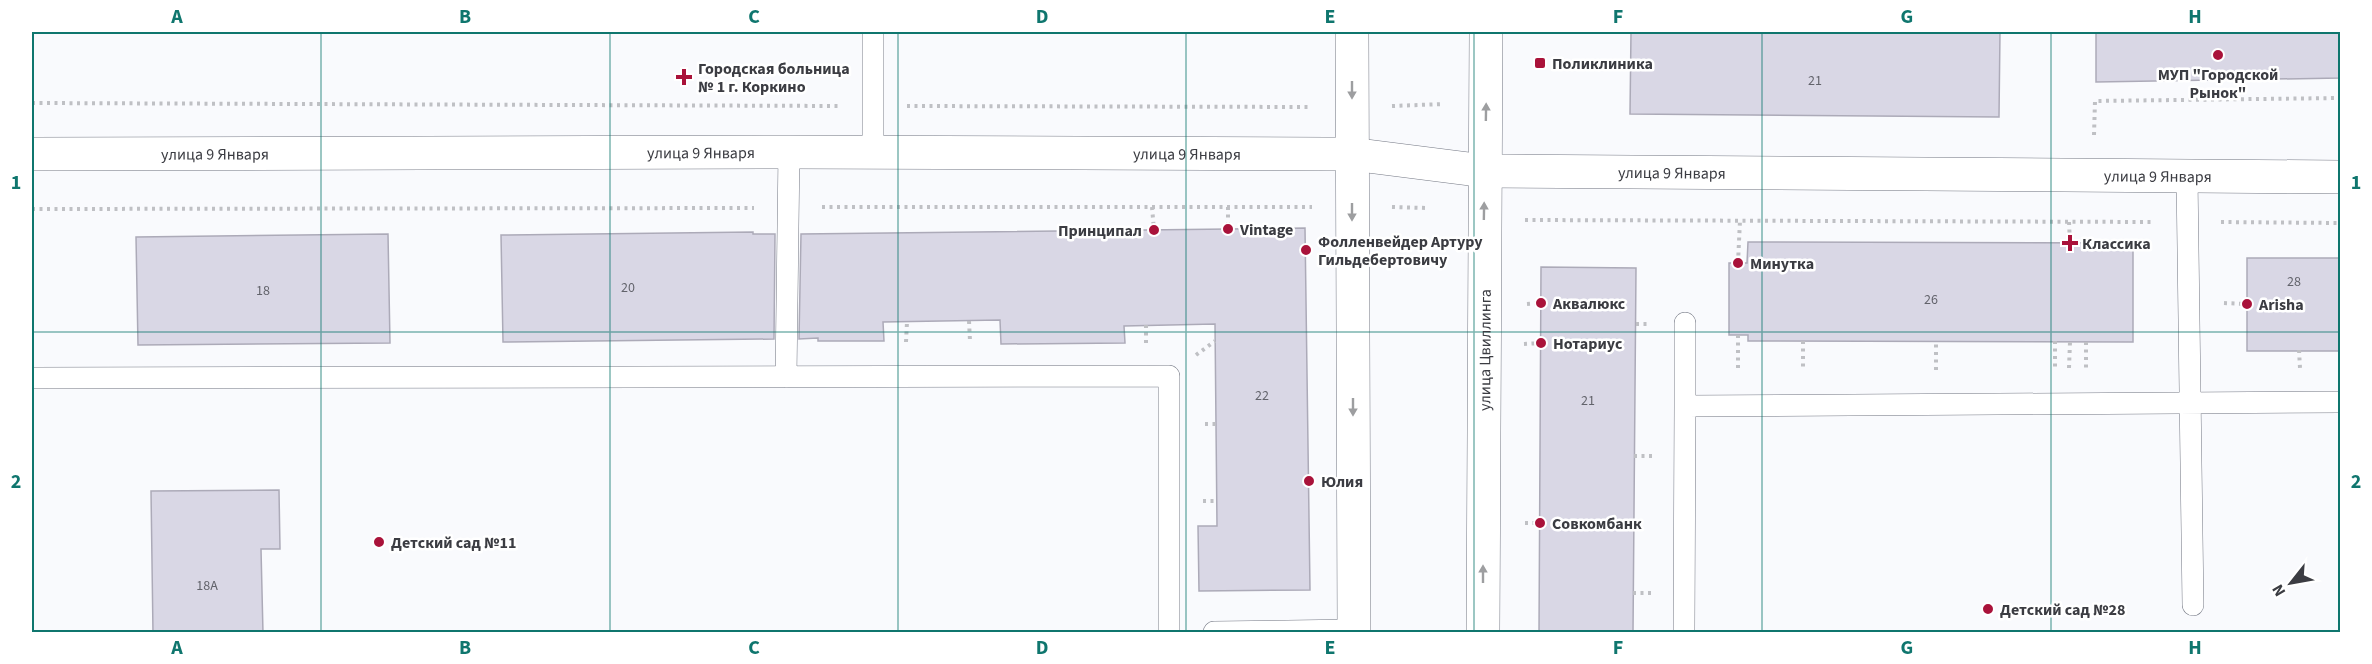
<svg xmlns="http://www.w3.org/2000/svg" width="2372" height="664" font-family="'Source Sans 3',sans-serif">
  <rect width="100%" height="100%" fill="#f9fafd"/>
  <path fill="#d9d7e5" stroke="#acaab8" stroke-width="1.5" d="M1631,32h369l-1,85 -369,-3z
    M2096,32h244v46l-244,4z
    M1305,228l5,362 -111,1 -1,-65h19l-2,-202 -91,2 1,17 -124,1 -1,-24 -117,2 1,19h-66v-3l-19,1 2,-105z
    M753,232v2h22l-1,105 -271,3 -2,-107z
    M388,234l2,109 -252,2 -2,-108z
    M1748,242l385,1v99l-385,-1v-6h-19v-72h18z
    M2247,258h93v93h-93z
    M1541,267l95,1 -3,365h-94z
    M279,490l1,59h-19l2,84h-110l-2,-142z"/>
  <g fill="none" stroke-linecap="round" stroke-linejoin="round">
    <defs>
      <path id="service" d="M873,152v-120
        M2187,177l6,428
        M786,377l3,-225
        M32,378l1137,-2v256
        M1685,406v-83
        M1214,632l140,-2
        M1684,632l1,-226 655,-4"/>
      <g id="minor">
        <path id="s1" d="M32,154l757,-2 538,2h24l134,17 855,6"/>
      </g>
      <g id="tertiary">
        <path d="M1352,32l2,600"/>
        <path id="s2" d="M1483,632l3,-600"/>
      </g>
    </defs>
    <use href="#service" stroke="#747884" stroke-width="22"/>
    <use href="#minor" stroke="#747884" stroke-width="34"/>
    <use href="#tertiary" stroke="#747884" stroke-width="34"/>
    <path stroke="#bfc0c4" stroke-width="4" stroke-dasharray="3 4.5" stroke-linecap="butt" d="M32,103l808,3
      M907,106l404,1
      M1392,106l52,-2
      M2094,135l1,-34 245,-3
      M822,207h490
      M1152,207l2,23
      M1228,207v22
      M1392,207l35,1
      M32,209l722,-1
      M1525,220l629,2
      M2069,222l1,21
      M2221,222l119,1
      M1738,263l2,-43
      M2224,303l23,1
      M1527,304l14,-1
      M969,321l1,20
      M1636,324h14
      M1738,335v35
      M1803,341v30
      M2055,341v27
      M906,342l1,-20
      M2086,342v26
      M1146,343v-18
      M1524,344l17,-1
      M2299,350l1,18
      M1196,355l19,-14
      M2069,368l1,-26
      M1936,370v-29
      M1205,424h11
      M1634,456h18
      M1203,501h14
      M1525,523h15
      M1633,593h18"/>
    <use href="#service" stroke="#fff" stroke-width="21"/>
    <use href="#minor" stroke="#fff" stroke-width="33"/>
    <use href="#tertiary" stroke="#fff" stroke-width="33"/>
  </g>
  <defs><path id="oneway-solid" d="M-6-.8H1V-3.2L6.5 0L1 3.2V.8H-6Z" transform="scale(1.5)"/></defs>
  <g fill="#9d9ea0">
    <use href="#oneway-solid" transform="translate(1352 90) rotate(90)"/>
    <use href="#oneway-solid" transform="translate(1486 112) rotate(-89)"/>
    <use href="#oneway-solid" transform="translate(1484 211) rotate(-89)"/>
    <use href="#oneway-solid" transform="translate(1352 212) rotate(90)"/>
    <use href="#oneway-solid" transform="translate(1353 407) rotate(90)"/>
    <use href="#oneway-solid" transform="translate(1483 574) rotate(-90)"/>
  </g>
  <path fill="none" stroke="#0f766e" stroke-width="1.5" stroke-opacity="0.55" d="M321,32v600M610,32v600M898,32v600M1186,32v600M1474,32v600M1762,32v600M2051,32v600M32,332h2308"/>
  <g fill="#a9123a" stroke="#fff" stroke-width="2">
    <circle cx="2218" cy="55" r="6"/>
    <rect x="1534" y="57" width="12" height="12" rx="3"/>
    <path d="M681 68h6v6h6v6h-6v6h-6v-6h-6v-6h6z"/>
    <circle cx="1228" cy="229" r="6"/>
    <circle cx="1154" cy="230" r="6"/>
    <path d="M2067 234h6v6h6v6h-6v6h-6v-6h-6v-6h6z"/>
    <circle cx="1306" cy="250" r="6"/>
    <circle cx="1738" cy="263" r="6"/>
    <circle cx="1541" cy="303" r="6"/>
    <circle cx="2247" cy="304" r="6"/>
    <circle cx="1541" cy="343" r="6"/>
    <circle cx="1309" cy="481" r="6"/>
    <circle cx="1540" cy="523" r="6"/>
    <circle cx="379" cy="542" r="6"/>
    <circle cx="1988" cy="609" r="6"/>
  </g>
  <g text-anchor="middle" stroke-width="5" stroke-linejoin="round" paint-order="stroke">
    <g font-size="14" fill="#62636b">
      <text x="1815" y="85">21</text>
      <text x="2294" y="286">28</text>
      <text x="628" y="292">20</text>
      <text x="263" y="295">18</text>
      <text x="1931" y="304">26</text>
      <text x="1262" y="400">22</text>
      <text x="1588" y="405">21</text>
      <text x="207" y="590">18А</text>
    </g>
    <g font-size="16" font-weight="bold" fill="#3b3c42" stroke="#fff" text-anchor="start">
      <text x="1552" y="69">Поликлиника</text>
      <text x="698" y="74">Городская больница<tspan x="698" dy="18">№ 1 г. Коркино</tspan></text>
      <text x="2218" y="80" text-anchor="middle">МУП "Городской<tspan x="2218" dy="18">Рынок"</tspan></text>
      <text x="1240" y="235">Vintage</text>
      <text x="1142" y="236" text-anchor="end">Принципал</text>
      <text x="1318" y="247">Фолленвейдер Артуру<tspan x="1318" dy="18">Гильдебертовичу</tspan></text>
      <text x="2082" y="249">Классика</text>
      <text x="1750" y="269">Минутка</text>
      <text x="1553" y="309">Аквалюкс</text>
      <text x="2259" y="310">Arisha</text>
      <text x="1553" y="349">Нотариус</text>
      <text x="1321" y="487">Юлия</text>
      <text x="1552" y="529">Совкомбанк</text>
      <text x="391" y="548">Детский сад №11</text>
      <text x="2000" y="615">Детский сад №28</text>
    </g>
    <g font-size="16" fill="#3b3c42" stroke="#fff">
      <text dy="6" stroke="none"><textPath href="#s1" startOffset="669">улица 9 Января</textPath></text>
      <text dy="6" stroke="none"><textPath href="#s1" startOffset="1155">улица 9 Января</textPath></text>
      <text dy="6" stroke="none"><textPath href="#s1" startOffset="183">улица 9 Января</textPath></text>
      <text dy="6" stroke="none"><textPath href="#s1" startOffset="1641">улица 9 Января</textPath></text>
      <text dy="6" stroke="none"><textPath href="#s1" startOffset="2127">улица 9 Января</textPath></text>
      <text dy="6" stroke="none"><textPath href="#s2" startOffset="282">улица Цвиллинга</textPath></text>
    </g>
  </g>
  <rect width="2372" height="664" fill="none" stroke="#ffffff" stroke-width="66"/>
  <g transform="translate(2291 583) rotate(239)" stroke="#ffffff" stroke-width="4.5" paint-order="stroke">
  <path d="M0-4.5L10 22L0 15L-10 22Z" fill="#3b3c42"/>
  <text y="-9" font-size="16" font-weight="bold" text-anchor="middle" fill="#3b3c42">N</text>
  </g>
  <rect x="33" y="33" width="2306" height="598" fill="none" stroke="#0f766e" stroke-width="2"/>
  <g font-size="20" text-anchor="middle" font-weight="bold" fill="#0f766e">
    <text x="177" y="23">A</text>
    <text x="465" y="23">B</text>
    <text x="754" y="23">C</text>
    <text x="1042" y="23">D</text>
    <text x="1330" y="23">E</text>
    <text x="1618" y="23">F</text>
    <text x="1907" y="23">G</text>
    <text x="2195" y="23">H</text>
    <text x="16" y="189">1</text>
    <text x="2356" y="189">1</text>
    <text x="16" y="488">2</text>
    <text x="2356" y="488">2</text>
    <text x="177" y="654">A</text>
    <text x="465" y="654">B</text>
    <text x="754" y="654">C</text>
    <text x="1042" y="654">D</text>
    <text x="1330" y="654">E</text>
    <text x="1618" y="654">F</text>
    <text x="1907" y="654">G</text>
    <text x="2195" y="654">H</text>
  </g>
</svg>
